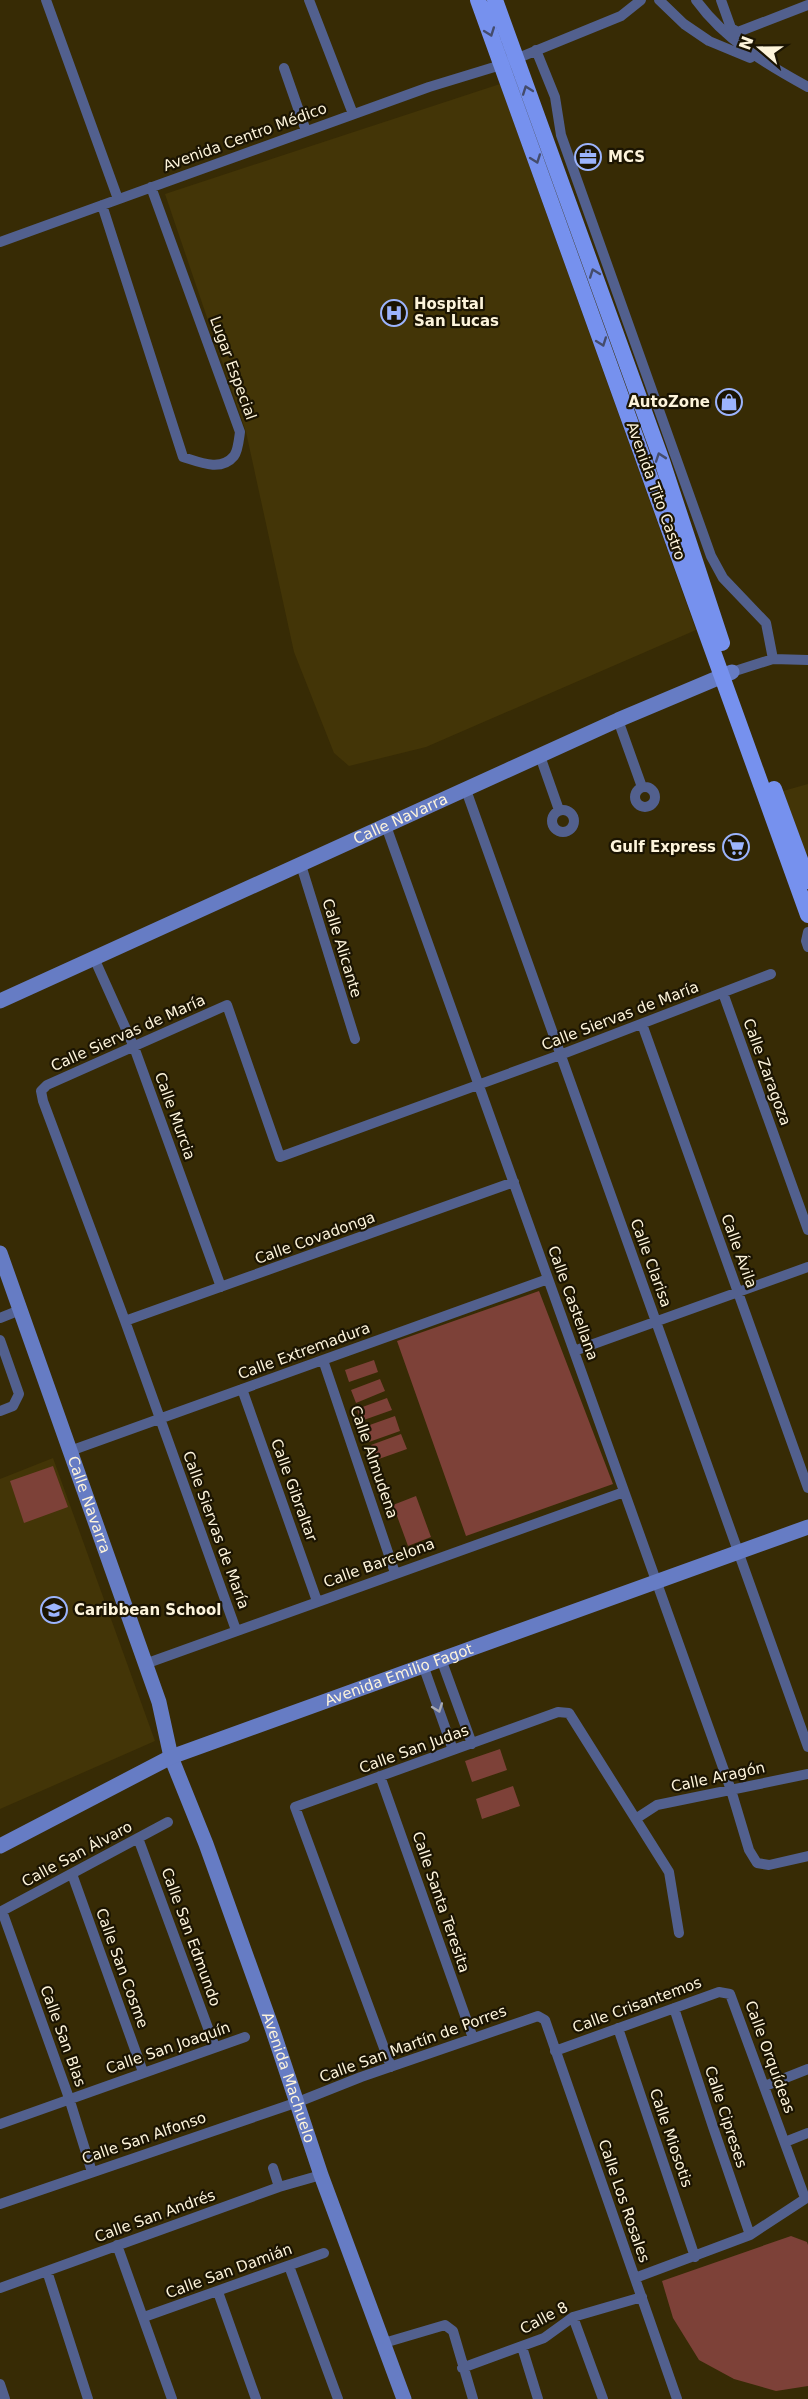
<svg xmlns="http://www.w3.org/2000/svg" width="808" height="2399" font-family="'DejaVu Sans',sans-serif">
  <rect width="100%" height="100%" fill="#372b05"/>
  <path fill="#433507" d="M500,84l196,546 -270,117 -77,19 -15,-13 -40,-101 -48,-220 -81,-238z
    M808,784v69l-2,1 -23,-63z
    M53,1458l102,283 -155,68v-330z"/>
  <path fill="#7d4138" d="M539,1291l74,193 -147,52 -69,-195z
    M374,1360l4,12 -29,10 -4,-12z
    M380,1379l5,12 -29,12 -5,-13z
    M387,1398l5,12 -31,11 -4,-12z
    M395,1416l5,15 -31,11 -5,-15z
    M401,1434l6,15 -31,11 -5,-15z
    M53,1466l15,41 -44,16 -14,-42z
    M416,1496l15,41 -23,9 -15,-41z
    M500,1749l7,21 -35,12 -7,-21z
    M513,1786l7,20 -38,13 -6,-20z
    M791,2236l16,6 1,3v141l-32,5 -42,-12 -35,-19 -26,-42 -11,-37z"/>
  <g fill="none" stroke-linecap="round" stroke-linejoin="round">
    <path stroke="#52608e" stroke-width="10" d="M46,0l72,199
      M309,0l44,114
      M659,0l25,24 25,17 41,17
      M696,0c29,40 70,64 112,87
      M721,0l10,28 7,4 70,-27
      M536,50l19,47 6,38 150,421 12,22 43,45 7,36
      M284,68l22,63
      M102,205l81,252c16,5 38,15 51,-1 4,-5 5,-17 6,-24l-89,-245
      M0,242l429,-155 72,-22 120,-49 20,-16
      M732,672l41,-13 35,1
      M618,720l24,67
      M540,756l19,54
      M635 797a10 10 0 1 1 20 0a10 10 0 1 1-20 0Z
      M466,790l342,957
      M552 821a11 11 0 1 1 22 0a11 11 0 1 1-22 0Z
      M386,826l345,964 18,60 8,13 12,2 39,-9
      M301,865l54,174
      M808,932l-2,9 2,6
      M94,958l40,89 87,240
      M723,993l85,237
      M642,1024l166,464
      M0,1318l20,-8
      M125,1321l389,-139
      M0,1340l19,54 -6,12 -13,5
      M574,1351l234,-84
      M323,1360l72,213
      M242,1389l75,212
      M70,1451l478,-172
      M236,1630l-111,-309 -82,-220 -2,-10 6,-6 180,-80 53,152 280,-102 211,-81
      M441,1659l31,85
      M145,1664l479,-172
      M423,1665l30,85
      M380,1776l93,262
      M637,1818l20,-13 151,-31
      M138,1838l77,209
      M72,1874l71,198
      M2,1911l67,187 23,74
      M0,1912l168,-90
      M674,2008l39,119 37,108
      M618,2028l77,229
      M555,2051l164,-59 11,2 75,204
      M391,2067l-96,-260 263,-95 11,1 100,159 10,61
      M765,2086l43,-17
      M0,2124l245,-87
      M785,2142l23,-9
      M273,2168l6,19
      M0,2204l298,-102 63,-25 177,-61 7,4 132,379
      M117,2245l55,154
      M289,2266l49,133
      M47,2271l41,128
      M635,2278l115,-43 58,-38
      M0,2288l279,-101 42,-12
      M218,2292l38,107
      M144,2317l180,-64
      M573,2317l30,82
      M384,2343l61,-18 8,6 20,68
      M522,2347l16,52
      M462,2368l82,-30 29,-21 69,-20
      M0,2384l5,15"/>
    <g stroke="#667cc4" stroke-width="15">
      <path id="s1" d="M0,1001l618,-281 114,-48"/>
      <path id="s2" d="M0,1253l159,449 12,55 35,87 66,184 49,147 83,224"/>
      <path id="s3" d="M0,1846l171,-89 637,-230"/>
    </g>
    <path stroke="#7691ee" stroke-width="16" d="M478,0l330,915
      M495,0l167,461 60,182
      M774,789l34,92"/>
  </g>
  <defs><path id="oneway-chevron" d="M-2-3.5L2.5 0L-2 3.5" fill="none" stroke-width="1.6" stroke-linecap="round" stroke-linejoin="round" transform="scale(1.5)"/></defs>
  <g stroke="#444c6c">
    <use href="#oneway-chevron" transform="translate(490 32) rotate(70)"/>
    <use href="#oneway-chevron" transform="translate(527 90) rotate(-110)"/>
    <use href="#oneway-chevron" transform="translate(536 159) rotate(70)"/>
    <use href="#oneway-chevron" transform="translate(594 273) rotate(-110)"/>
    <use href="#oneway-chevron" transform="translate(602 342) rotate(70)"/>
    <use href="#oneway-chevron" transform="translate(660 457) rotate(-109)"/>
  </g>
  <use stroke="#a8aab4" href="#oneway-chevron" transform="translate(438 1708) rotate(70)"/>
  <defs>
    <symbol id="office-ring" viewBox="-11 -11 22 22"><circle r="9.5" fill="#1b1402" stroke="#9cb4fd" stroke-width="1.5"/><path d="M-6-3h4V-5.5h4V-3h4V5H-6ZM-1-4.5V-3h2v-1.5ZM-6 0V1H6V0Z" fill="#9cb4fd"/></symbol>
    <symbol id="hospital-ring" viewBox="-11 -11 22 22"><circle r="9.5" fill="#1b1402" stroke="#9cb4fd" stroke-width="1.5"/><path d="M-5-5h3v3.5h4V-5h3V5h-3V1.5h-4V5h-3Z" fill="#9cb4fd"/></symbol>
    <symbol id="shop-ring" viewBox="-11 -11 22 22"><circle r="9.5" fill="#1b1402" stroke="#9cb4fd" stroke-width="1.5"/><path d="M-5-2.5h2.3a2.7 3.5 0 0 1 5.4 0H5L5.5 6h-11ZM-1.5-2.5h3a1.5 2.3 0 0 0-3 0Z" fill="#9cb4fd"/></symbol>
    <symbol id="supermarket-ring" viewBox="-11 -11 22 22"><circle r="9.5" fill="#1b1402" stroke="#9cb4fd" stroke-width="1.5"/><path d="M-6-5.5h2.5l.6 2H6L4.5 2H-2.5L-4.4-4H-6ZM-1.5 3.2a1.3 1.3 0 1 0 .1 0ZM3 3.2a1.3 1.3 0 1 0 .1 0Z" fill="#9cb4fd"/></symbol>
    <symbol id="school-ring" viewBox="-11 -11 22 22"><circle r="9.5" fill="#1b1402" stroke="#9cb4fd" stroke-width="1.5"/><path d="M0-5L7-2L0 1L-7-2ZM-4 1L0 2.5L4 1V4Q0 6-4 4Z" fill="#9cb4fd"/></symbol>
  </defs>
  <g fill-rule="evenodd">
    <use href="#office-ring" x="573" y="142" width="30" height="30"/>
    <use href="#hospital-ring" x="379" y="298" width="30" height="30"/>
    <use href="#shop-ring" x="714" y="387" width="30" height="30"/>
    <use href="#supermarket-ring" x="721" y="832" width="30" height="30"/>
    <use href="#school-ring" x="39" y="1595" width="30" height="30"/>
  </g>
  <g text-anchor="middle" stroke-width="4.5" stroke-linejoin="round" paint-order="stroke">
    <g font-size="15" fill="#fdf4db" stroke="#1b1402">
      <text transform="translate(245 137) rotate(-20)" y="5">Avenida Centro Médico</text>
      <text transform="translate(233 368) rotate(70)" y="5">Lugar Especial</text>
      <text transform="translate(656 491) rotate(70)" y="5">Avenida Tito Castro</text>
      <text dy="5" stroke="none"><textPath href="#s1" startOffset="440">Calle Navarra</textPath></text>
      <text transform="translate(342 948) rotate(73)" y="5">Calle Alicante</text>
      <text transform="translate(620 1016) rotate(-21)" y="5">Calle Siervas de María</text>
      <text transform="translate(128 1033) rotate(-24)" y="5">Calle Siervas de María</text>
      <text transform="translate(767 1072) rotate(70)" y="5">Calle Zaragoza</text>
      <text transform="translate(175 1116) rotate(70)" y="5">Calle Murcia</text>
      <text transform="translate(315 1238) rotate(-20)" y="5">Calle Covadonga</text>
      <text transform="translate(739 1251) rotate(70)" y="5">Calle Ávila</text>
      <text transform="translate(651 1263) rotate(70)" y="5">Calle Clarisa</text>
      <text transform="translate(573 1303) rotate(70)" y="5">Calle Castellana</text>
      <text transform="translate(304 1351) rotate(-20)" y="5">Calle Extremadura</text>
      <text transform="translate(374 1462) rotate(71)" y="5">Calle Almudena</text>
      <text transform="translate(294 1490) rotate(70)" y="5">Calle Gibraltar</text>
      <text dy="5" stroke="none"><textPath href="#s2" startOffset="267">Calle Navarra</textPath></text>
      <text transform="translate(216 1530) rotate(70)" y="5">Calle Siervas de María</text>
      <text transform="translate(379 1563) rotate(-20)" y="5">Calle Barcelona</text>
      <text dy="5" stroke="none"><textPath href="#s3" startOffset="435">Avenida Emilio Fagot</textPath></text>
      <text transform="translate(414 1749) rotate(-20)" y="5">Calle San Judas</text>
      <text transform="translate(718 1777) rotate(-12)" y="5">Calle Aragón</text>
      <text transform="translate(77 1854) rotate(-28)" y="5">Calle San Álvaro</text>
      <text transform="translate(441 1902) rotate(71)" y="5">Calle Santa Teresita</text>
      <text transform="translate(191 1937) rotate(70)" y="5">Calle San Edmundo</text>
      <text transform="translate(122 1968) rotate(70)" y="5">Calle San Cosme</text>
      <text transform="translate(637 2005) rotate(-20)" y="5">Calle Crisantemos</text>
      <text transform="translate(63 2036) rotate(70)" y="5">Calle San Blas</text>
      <text transform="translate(413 2044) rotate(-20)" y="5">Calle San Martín de Porres</text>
      <text transform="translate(168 2048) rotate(-19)" y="5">Calle San Joaquín</text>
      <text transform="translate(770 2057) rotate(70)" y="5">Calle Orquídeas</text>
      <text dy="5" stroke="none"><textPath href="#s2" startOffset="874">Avenida Machuelo</textPath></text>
      <text transform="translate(726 2117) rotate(72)" y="5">Calle Cipreses</text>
      <text transform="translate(144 2138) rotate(-19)" y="5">Calle San Alfonso</text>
      <text transform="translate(671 2138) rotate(71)" y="5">Calle Miosotis</text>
      <text transform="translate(624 2201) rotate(71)" y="5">Calle Los Rosales</text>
      <text transform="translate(155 2216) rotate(-20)" y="5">Calle San Andrés</text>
      <text transform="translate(229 2271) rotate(-20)" y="5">Calle San Damián</text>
      <text transform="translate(544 2318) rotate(-28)" y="5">Calle 8</text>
    </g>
    <g font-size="15" font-weight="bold" fill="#fdf4db" stroke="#1b1402" text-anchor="start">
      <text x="608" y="162">MCS</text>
      <text x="414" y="309">Hospital<tspan x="414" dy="17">San Lucas</tspan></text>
      <text x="710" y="407" text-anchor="end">AutoZone</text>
      <text x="716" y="852" text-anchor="end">Gulf Express</text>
      <text x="74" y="1615">Caribbean School</text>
    </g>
  </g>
  <g transform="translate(760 48) rotate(290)" stroke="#1b1402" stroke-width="4.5" paint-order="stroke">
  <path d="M0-4.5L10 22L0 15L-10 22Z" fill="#fdf4db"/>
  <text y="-9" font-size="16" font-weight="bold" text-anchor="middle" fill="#fdf4db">N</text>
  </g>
</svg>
